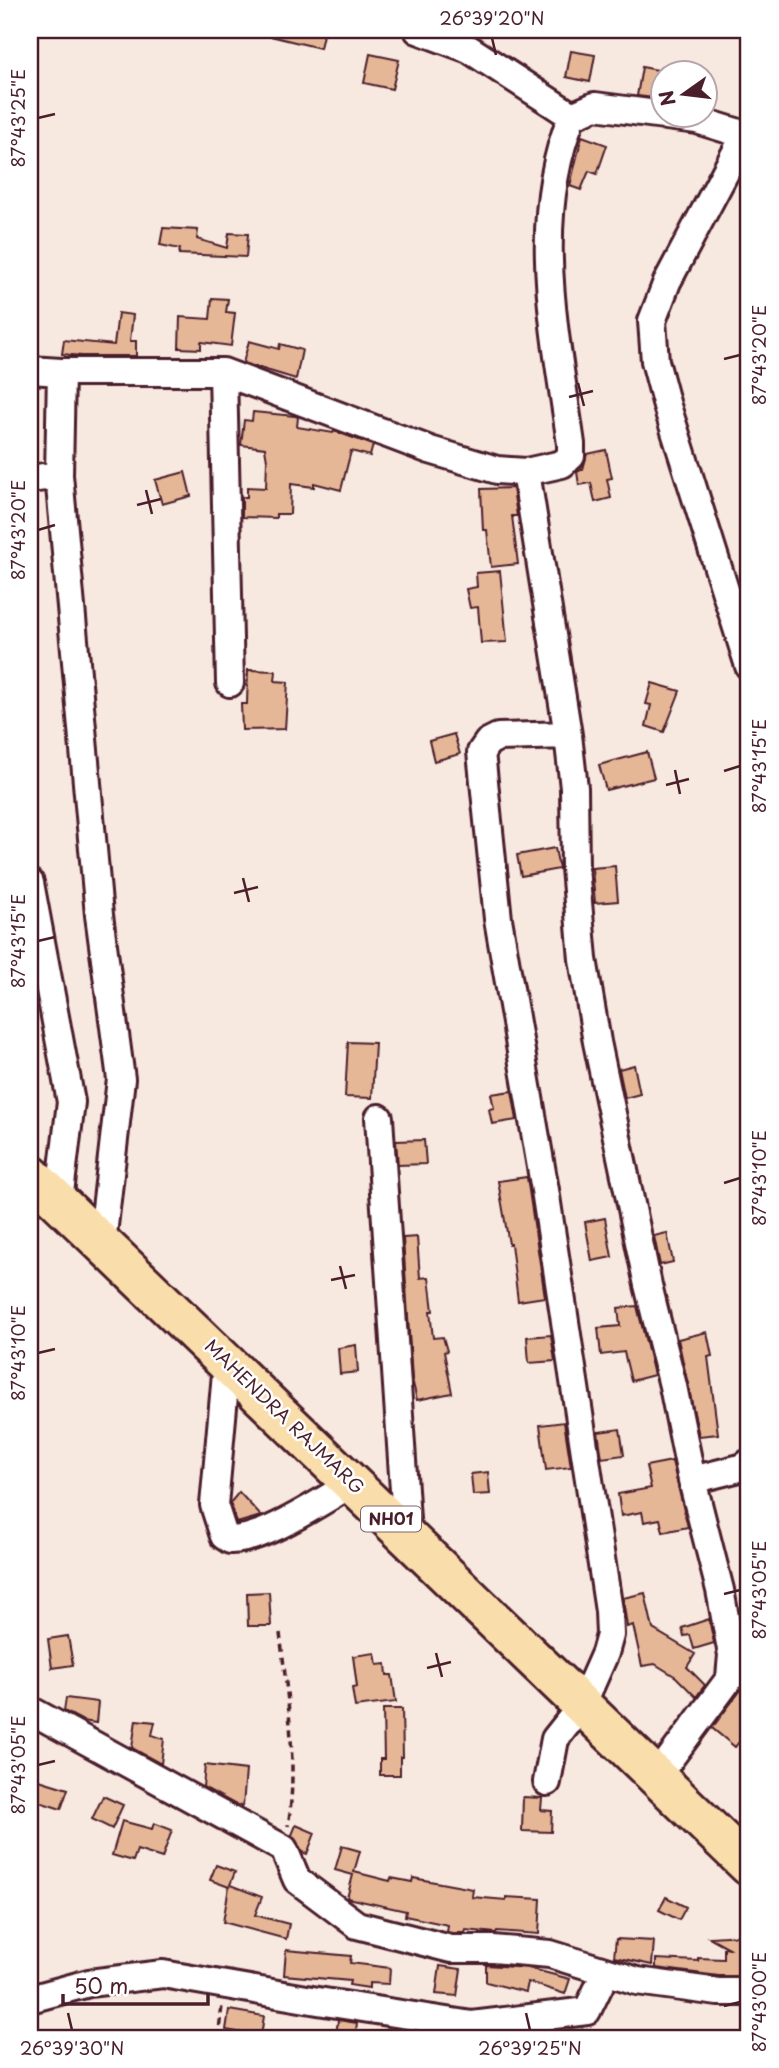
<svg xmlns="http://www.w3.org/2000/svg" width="779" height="2068" font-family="'Playpen Sans',sans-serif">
  <rect width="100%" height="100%" fill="#f8e9e0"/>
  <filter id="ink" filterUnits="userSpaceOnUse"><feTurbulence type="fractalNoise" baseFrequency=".0143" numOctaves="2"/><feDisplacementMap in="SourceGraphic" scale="14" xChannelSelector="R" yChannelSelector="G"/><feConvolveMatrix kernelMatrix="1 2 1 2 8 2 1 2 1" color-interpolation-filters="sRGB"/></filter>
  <g filter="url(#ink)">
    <path fill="#b4e6a6" stroke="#7f8268" stroke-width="2" d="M583,2007l-1,31h-167v-8z"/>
    <path fill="#e6b797" stroke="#4a1f2b" stroke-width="2" d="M271,30h53l-4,18 -50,-12z
      M571,51l24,4 -5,27 -24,-5z
      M370,54l29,6 -7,29 -28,-6z
      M642,67l21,4v28l-26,-3z
      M582,136l25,9 -10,29 -8,-3 -8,19 -11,-4z
      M163,228l35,2 -1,9 30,9 2,-15 19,1 -2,23 -67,-3 1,-5 -20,-4z
      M212,298l16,1 -2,13 9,1 -4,33 -30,-4v7l-22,-1 1,-31 30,2z
      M118,313l15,2 -3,26h6v15h-54l-20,-2 2,-14 50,5z
      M249,341l30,8 1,-5 22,6 -6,29 -53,-16z
      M253,412l42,4 3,1 -1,10 36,6 1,-2 39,14 -3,11 -19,-5 -10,39 -27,-7v4l-23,-3 -1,30h-14v4l-34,-1v-20h5v-10l19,1 1,-28 -2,-12 -24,-3 3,-25 8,1z
      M606,450l6,28 -5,1 4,19 -16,4 -4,-19 -12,2 -2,-13 6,-3 4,-15z
      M185,472l6,24 -29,8 -7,-24z
      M513,488l4,28h-5l6,48 -27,3 -4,-37h-4l-2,-41z
      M500,571l7,71 -26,1 -3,-36 -8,1 -4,-19 11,-2 -1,-14z
      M248,670l28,1 -1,10 13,1 -3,47 -43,1 -1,-26h6z
      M652,683l28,8 -16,41 -18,-6 5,-21 -5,-1z
      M454,734l6,20 -26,7 -5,-20z
      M647,752l7,26 -48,12 -7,-25z
      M555,848l4,21 -38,7 -4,-21z
      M615,866l3,35 -23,2 -3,-35z
      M348,1042l27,1 -3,55 -27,-1z
      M634,1065l6,29 -15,4 -6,-29z
      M512,1091l5,29 -25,4 -3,-15 5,-1 -3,-14z
      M424,1140l2,24 -28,1 -2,-24z
      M527,1177l18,120 -27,4 -7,-57h-2l-11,-63z
      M605,1218l7,39 -20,4 -7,-39z
      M667,1233l6,29 -13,3 -6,-29z
      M417,1237l3,41 9,-1 4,34h-3l3,27 10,-1 4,14 -3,1 8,41 -35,7 -5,-21 -9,-141z
      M637,1306l17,69 -23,6 -7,-29 -23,3 -3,-27 22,-2 -2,-18z
      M707,1332l5,24 -4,1 10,77 -19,2 -21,-97z
      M551,1335l4,26 -26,2 -2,-26z
      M356,1345l2,27 -18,2 -2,-26z
      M564,1422l7,45 -25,3 -6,-45z
      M620,1429l4,26 -22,3 -4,-26z
      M672,1461l16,66 -25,5 -3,-13 -16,3 -2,-10 -21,4 -3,-22 33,-6 -5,-22z
      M488,1472l2,22 -17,1 -2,-21z
      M239,1492l22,24 -24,7 -7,-20z
      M269,1592l2,34h-23l-1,-33z
      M645,1593l8,36 42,25 -8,13 18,18 -9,12 -20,-20 -21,-13 -13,2 -9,-41 -6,2 -4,-29z
      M709,1619l5,24 -20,6 -4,-14 -6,1 -2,-8z
      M68,1636l5,29 -21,3 -4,-29z
      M375,1653l2,12 9,-1 1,11h5l4,27 -41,5 -3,-19 5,-1 -4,-31z
      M741,1690l8,7v15l-6,8 6,5v4l-14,18 -23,-19z
      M66,1698l32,4 -2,21 -13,-2 -19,-10z
      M383,1709h19l1,48h-3v18h-20v-16h4z
      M136,1720l19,2 -3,13 12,4 -3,25 -29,-16z
      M205,1765l41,5 -3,36 -7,-1 -33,-18z
      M36,1779l32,10 -7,20 -31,-10z
      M103,1796l20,9 -11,24 -20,-10z
      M523,1797l19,1 -1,12 11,1 -1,21 -29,-1z
      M122,1821l30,8 2,-6 18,7 -10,28 -25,-8 -4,11 -21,-6z
      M296,1825l19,8 -8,21 -5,-2 -10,-17z
      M342,1846l18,5 -6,21 36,9 1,-3 21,4 1,-4 60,11 -1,8 34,3v-3l35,2 -2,35 -42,-3 -1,2 -30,-3 -1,3h-12l-6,-1 1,-7 -43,-9 1,-5 -59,-13 6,-23 -18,-5z
      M216,1865l19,7 -5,13 32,12 -7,18 34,9 -3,15 -63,-17 6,-35 -19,-7z
      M666,1897l20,10 -7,13 -20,-10z
      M743,1935l2,25h4v16h-30l-63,-8v-9l42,2v-3l26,1v-11l7,1 -22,-12z
      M616,1939l38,2 -2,24 -38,-8z
      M286,1950l65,6 -1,7 40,5 -1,16 -20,-1v5l-20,-3 1,-4 -66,-6z
      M486,1965l42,3 42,11 -5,15 -37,-12 -2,10 -40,-10z
      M440,1966l21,3 -4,27 -21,-2z
      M229,2010l35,6 -3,20 -35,-6z
      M338,2020l19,3 -2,15 -19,-3z"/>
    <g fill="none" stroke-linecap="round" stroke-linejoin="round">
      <defs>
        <path id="minor" d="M418,30l51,19 103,67 23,-10 69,9
          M666,116l31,4 52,16
          M745,135l-78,147 -15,39 3,40 12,45 82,260
          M30,370l31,2h162l207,78 67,20 29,2 36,-8 9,-8v-12c-15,-108 -42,-223 1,-328
          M223,372l7,311
          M526,472l42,263 6,53 1,80 8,91 14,83 51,243 25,101 19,94 28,110 12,65 -2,23 -73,98
          M59,475l40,440 22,164 -19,164
          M30,479l29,-4 2,-103
          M30,883l41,219 -12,99
          M379,1118l28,416
          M227,1363l-13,142 10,31 6,4c33,1 93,-40 123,-57
          M692,1480l48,-12 9,-5
          M30,1710l254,139 13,31 60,45 94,24h42l57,5 87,27 81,11h31
          M547,1782l8,-43 27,-34 23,-52 5,-18 -1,-24 -64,-421 -47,-271 -17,-167 7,-10 10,-5 70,-2
          M30,1999l59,-16 74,-9 155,27 154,24 115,-14 19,-39"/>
        <path id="highway" d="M30,1174l719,692"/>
      </defs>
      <use href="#minor" stroke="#4a1f2b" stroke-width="32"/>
      <use href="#highway" stroke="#4a1f2b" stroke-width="44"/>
      <path stroke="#4a1f2b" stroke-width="3.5" stroke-dasharray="7 5" stroke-linecap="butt" d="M280,1633c7,60 18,133 8,193
        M218,2038l4,-32"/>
      <use href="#minor" stroke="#fff" stroke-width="26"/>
      <use href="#highway" stroke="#f9deab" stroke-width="38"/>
    </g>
  </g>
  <path fill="none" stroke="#4a1f2b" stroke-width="2.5" d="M492,38l4,17M38,118l17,-4M724,359l16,-4M578,383l6,23M569,397l24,-6M146,490l6,24M137,505l24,-6M38,530l17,-5M675,770l5,24M724,771l16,-5M666,785l23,-6M243,878l6,24M234,893l24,-6M38,941l17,-4M724,1183l16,-5M340,1266l6,23M331,1280l24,-5M38,1353l17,-4M724,1594l16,-4M436,1653l6,24M427,1668l24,-6M38,1765l17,-4M724,2006l16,-4M68,2013l4,17M526,2013l4,17"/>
  <g text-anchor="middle" stroke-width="5" stroke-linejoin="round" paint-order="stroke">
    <rect fill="#fff" stroke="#80626b" stroke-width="2" x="361" y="1506.5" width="60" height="25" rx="5"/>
    <g font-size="16" font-weight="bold" fill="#4a1f2b">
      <text x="391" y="1525">NH01</text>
    </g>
    <g font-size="18" fill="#4a1f2b" stroke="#fff">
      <text transform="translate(284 1417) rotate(44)" y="6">MAHENDRA RAJMARG</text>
    </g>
  </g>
  <rect width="779" height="2068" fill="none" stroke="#fff" stroke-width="77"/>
  <g transform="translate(684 94) rotate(256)"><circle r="33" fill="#ffffff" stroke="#b7a5aa" stroke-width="2"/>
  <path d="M0-5L12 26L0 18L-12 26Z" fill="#4a1f2b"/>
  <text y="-10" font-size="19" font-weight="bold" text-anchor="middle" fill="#4a1f2b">N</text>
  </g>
  <path d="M63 1994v10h145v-10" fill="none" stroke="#4a1f2b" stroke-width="3.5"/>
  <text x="74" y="1994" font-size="21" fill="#4a1f2b" stroke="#ffffff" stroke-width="5" paint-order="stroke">50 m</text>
  <rect x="38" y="38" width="702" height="1992" fill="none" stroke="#4a1f2b" stroke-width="2.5"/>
  <g font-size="18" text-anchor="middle" fill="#4a1f2b">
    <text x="492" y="25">26°39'20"N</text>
    <text transform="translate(19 118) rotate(-90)" y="6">87°43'25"E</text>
    <text transform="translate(760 355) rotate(-90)" y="6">87°43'20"E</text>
    <text transform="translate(19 530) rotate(-90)" y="6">87°43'20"E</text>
    <text transform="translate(760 766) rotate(-90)" y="6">87°43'15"E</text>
    <text transform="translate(19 941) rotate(-90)" y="6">87°43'15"E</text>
    <text transform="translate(760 1178) rotate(-90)" y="6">87°43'10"E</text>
    <text transform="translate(19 1353) rotate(-90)" y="6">87°43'10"E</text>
    <text transform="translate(760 1590) rotate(-90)" y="6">87°43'05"E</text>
    <text transform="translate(19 1765) rotate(-90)" y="6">87°43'05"E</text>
    <text transform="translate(760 2002) rotate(-90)" y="6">87°43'00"E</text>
    <text x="72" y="2055">26°39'30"N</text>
    <text x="530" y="2055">26°39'25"N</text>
  </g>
</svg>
